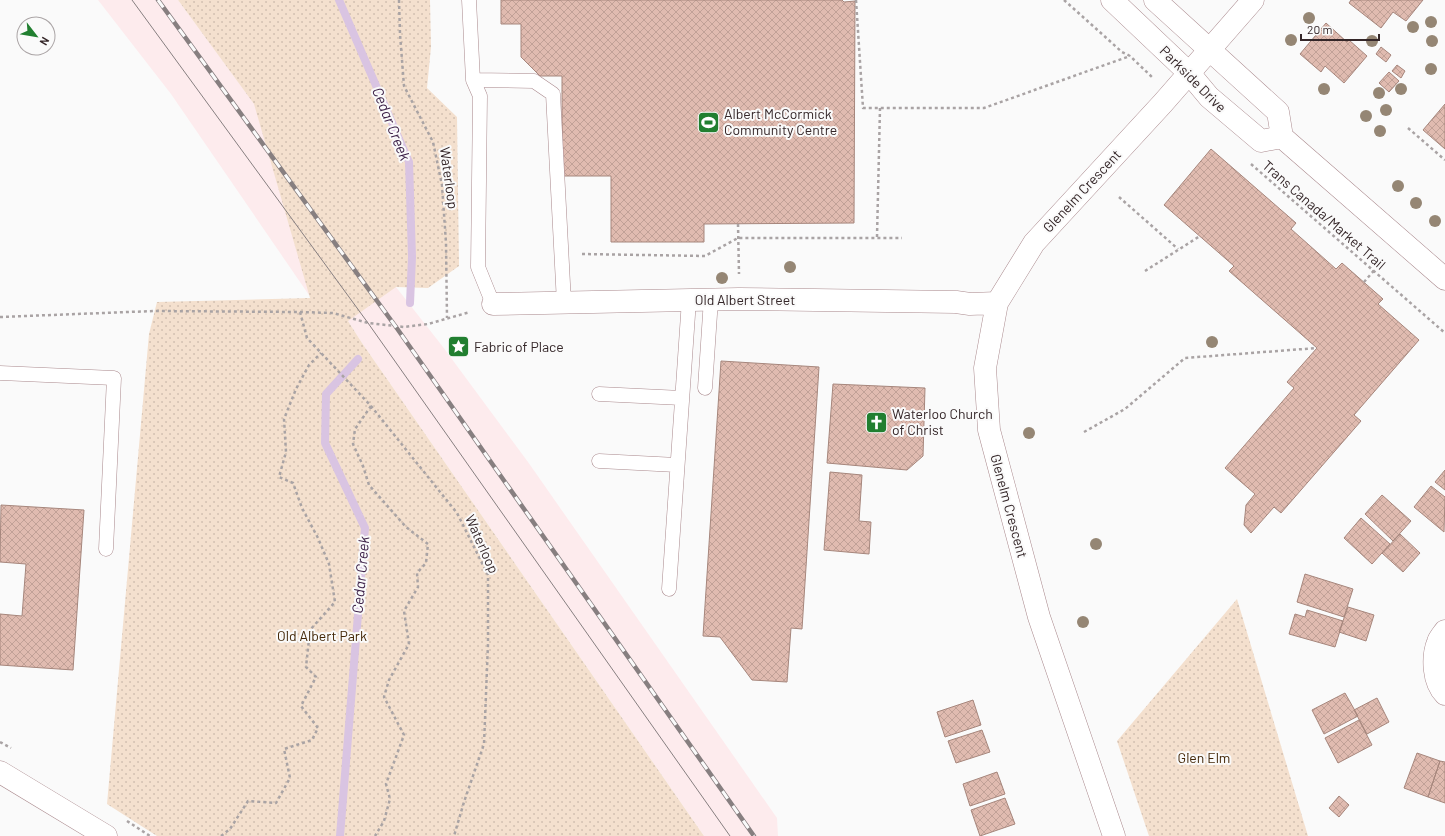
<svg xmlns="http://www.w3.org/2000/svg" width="1445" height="836" font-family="Barlow,sans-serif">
  <defs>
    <pattern id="park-dots" width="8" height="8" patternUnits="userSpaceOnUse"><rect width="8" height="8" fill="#f4e0ce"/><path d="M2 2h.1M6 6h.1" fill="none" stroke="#d2c0b1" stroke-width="1.8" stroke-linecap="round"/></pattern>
    <pattern id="building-cross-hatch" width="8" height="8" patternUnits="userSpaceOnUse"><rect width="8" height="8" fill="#e0bbb0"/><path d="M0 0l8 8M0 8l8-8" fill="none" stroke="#c1a197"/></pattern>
  </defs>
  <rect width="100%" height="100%" fill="#fafafa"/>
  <path fill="#fdebed" d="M98,0h80l102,139 163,208 85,115 249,356 1,18h-74l-342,-493 -14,-22 -37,-23 -140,-204z"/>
  <path fill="url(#park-dots)" d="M178,0h252l1,47 -4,41 30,29 2,149 -31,22 -32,-1 -48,34 14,22 342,493h-547l-50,-32 42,-470 8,-32 153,-4 -56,-194z
    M1237,599l71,237h-159l-32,-95z"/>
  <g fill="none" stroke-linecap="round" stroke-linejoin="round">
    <path stroke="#d9c4e2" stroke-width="8" d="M339,0l70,162 3,95 -2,46
      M340,836l25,-308 -40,-85 1,-49 32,-35"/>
  </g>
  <path fill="url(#building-cross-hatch)" stroke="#a6867c" d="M501,0h341l2,2 11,-1 -1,222 -150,1v18h-93v-66h-49v-100h-22l-19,-19v-33h-20z
    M1351,0h72l-17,21 -13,-9 -12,16 -32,-25z
    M1326,23l21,19 2,-2 18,16 -23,27 -19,-17 -4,6 -21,-18z
    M1381,47l10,8 -5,7 -10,-8z
    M1397,65l8,6 -4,7 -9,-7z
    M1389,72l10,9 -10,11 -10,-9z
    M1445,104v45l-22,-19z
    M1211,149l85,74 -5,6 45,40 6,-6 41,36 -5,5 41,36 -65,75 7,6 -80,92 -7,-6 -23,26 -7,-8 2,-20 9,-11 -30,-26 69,-80 -7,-6 30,-34 -88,-77 5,-5 -70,-61z
    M721,361l98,6 -17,262 -11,-1 -4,54 -35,-2 -32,-43 -17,-1z
    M833,384l92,4 -2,68 -16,14 -80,-7z
    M1445,470v20l-10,-8z
    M830,472l32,3 -3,46 12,1 -2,32 -45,-4z
    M1431,486l14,11 -1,35 -30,-25z
    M1382,495l29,26 -18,20 -28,-27z
    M1,505l83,5 -11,160 -73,-5v-51l22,2 4,-52 -26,-2z
    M1361,518l29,26 -18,20 -28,-26z
    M1400,534l20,19 -17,19 -21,-19z
    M1305,574l48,15 -9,28 -47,-15z
    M1348,607l26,8 -8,26 -27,-9z
    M1307,610l36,11 -8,26 -46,-13 6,-20 10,3z
    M1345,693l13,23 -34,18 -12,-24z
    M1377,698l12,24 -22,12 -13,-24z
    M973,700l8,25 -36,12 -8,-25z
    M1359,720l13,25 -34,18 -13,-25z
    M982,730l8,22 -34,11 -8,-22z
    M1417,753l23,8 -12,36 -24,-9z
    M1440,761l5,1v41l-17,-6z
    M997,772l8,22 -35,12 -7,-22z
    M1339,796l10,9 -10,12 -10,-9z
    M1005,798l10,26 -35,12 -9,-26z"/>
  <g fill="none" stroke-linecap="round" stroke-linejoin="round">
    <defs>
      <path id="service" d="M469,0l4,80 7,16 -2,171 15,37
        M473,80l61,1 19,13 11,209
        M0,373l114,5 -8,171
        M705,388l6,-89
        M599,394l83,4
        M599,461l78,4
        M669,589l20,-289"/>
      <path id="minor" d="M493,304l246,-5 217,3 14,2 27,-1
        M1445,631c-2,3 -6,7 -7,11 -6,15 -5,40 7,52
        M1114,836l-75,-219 -50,-187 -4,-62 12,-65 37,-60 129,-140 90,-103"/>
      <path id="tertiary" d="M1112,0l77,73 20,24 52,44 21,-4
        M1155,0l123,112 4,25 163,142
        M0,772l106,64"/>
    </defs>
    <use href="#service" stroke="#aa898d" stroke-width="15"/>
    <use href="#minor" stroke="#aa898d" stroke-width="23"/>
    <use href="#tertiary" stroke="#aa898d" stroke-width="23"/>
    <path stroke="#a9a3a4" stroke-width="2.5" stroke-dasharray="3 3" stroke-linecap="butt" d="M399,0l1,34 4,52 29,56 9,43 4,58 1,75
      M856,0l7,108h121l146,-52
      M1064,0l58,52 8,4 23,22
      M1408,128l37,32
      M1251,164l194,169
      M1119,197l59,52
      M738,224l1,50
      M877,237l3,-129
      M582,254l123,2 33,-18h164
      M1145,271l55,-35
      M1364,282l20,-23
      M300,312l7,26 64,68 86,107 31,62v69l-4,100 -20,58 -10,34
      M0,317l154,-6 146,1 33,1 35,10 36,4 24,-3 42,-12
      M371,406l-16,23 -2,15 10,22 6,19 37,42 22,17 -2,19 -9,10 1,14 -14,24 5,33 -20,36 -5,17 20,38 -18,49 4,15 -6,22 -9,15
      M1084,432l41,-23 60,-51 132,-10
      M0,742l11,6
      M127,821l23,15
      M221,836l9,-7 18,-28 28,2 14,-25 -6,-29 28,-9 6,-12 -17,-22 15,-29 -10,-10 4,-37 25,-28 -6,-38 -11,-26 -16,-30 -9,-25 -14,-6 7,-25 -2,-33 12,-30 13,-24 12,-12"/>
    <use href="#service" stroke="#fff" stroke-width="14"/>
    <use href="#minor" stroke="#fff" stroke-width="22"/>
    <use href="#tertiary" stroke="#fff" stroke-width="22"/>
    <path stroke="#877f80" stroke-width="1" d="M132,0l236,323 362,513"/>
    <defs>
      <path id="rail" d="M158,0l238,327 358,509"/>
    </defs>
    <use href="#rail" stroke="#877f80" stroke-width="4.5"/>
    <use href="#rail" stroke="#fafafa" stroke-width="3" stroke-dasharray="9" stroke-linecap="butt"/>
  </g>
  <g fill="#958674">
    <circle cx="1309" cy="18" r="6"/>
    <circle cx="1431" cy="22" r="6"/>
    <circle cx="1413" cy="27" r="6"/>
    <circle cx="1291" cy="40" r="6"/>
    <circle cx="1372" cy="41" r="6"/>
    <circle cx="1432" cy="41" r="6"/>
    <circle cx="1431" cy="69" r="6"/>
    <circle cx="1324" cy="89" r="6"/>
    <circle cx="1401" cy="89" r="6"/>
    <circle cx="1379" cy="93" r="6"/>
    <circle cx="1386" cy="110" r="6"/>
    <circle cx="1366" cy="116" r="6"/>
    <circle cx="1380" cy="131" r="6"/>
    <circle cx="1398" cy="186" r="6"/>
    <circle cx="1416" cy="203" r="6"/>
    <circle cx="1435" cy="221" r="6"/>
    <circle cx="790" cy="267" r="6"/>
    <circle cx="722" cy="278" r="6"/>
    <circle cx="1212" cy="342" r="6"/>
    <circle cx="1029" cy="433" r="6"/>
    <circle cx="1096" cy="544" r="6"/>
    <circle cx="1083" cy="622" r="6"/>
  </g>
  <defs>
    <symbol id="stadium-square" viewBox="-11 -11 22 22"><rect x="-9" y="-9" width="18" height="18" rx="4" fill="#217f30" stroke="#fafafa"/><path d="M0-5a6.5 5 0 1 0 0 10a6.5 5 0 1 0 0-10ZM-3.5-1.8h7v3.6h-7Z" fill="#fff"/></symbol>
    <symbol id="sight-square" viewBox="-11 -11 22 22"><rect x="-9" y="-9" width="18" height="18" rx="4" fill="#217f30" stroke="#fafafa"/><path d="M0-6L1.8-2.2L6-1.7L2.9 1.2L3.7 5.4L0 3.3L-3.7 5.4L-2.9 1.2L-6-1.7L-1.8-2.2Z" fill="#fff"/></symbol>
    <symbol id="church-square" viewBox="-11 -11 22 22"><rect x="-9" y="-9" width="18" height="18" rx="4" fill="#217f30" stroke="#fafafa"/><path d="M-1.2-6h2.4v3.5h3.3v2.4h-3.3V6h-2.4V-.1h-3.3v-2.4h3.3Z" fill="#fff"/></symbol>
  </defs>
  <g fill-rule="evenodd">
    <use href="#stadium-square" x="696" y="110" width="25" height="25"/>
    <use href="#sight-square" x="446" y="334" width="25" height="25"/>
    <use href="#church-square" x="864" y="410" width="25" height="25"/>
  </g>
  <g text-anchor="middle" stroke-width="4" stroke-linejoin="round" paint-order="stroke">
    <g font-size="14" fill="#342628" stroke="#fafafa">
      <text transform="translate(1193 79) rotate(45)" y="5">Parkside Drive</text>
      <text transform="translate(449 178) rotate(82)" y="5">Waterloop</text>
      <text transform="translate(1082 191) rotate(-47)" y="5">Glenelm Crescent</text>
      <text transform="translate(1324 215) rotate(41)" y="5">Trans Canada/Market Trail</text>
      <text x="745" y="305">Old Albert Street</text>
      <text transform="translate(1009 506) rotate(75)" y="5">Glenelm Crescent</text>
      <text transform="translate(482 544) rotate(66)" y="5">Waterloop</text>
    </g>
    <g font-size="14" fill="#342628" stroke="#fafafa" text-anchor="start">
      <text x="724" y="119">Albert McCormick<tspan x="724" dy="16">Community Centre</tspan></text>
      <text x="474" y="352">Fabric of Place</text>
      <text x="892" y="419">Waterloo Church<tspan x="892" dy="16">of Christ</tspan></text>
    </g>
    <g font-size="14" fill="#432707" stroke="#fafafa">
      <text x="322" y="641">Old Albert Park</text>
      <text x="1204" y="763">Glen Elm</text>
    </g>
    <g font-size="15" font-style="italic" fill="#3d2148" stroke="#fafafa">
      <text transform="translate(391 124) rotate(68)" y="5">Cedar Creek</text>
      <text transform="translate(361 575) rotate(-85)" y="5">Cedar Creek</text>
    </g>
  </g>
  <g transform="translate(36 36) rotate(121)"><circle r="19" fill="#fafafa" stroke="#aba5a6"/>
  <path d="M0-3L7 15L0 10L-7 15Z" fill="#217f30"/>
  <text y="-6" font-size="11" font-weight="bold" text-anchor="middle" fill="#342628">N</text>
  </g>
  <path d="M1301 34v6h78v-6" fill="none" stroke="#342628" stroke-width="2"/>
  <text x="1307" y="34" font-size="12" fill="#342628" stroke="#fafafa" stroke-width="3" paint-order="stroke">20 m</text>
</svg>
